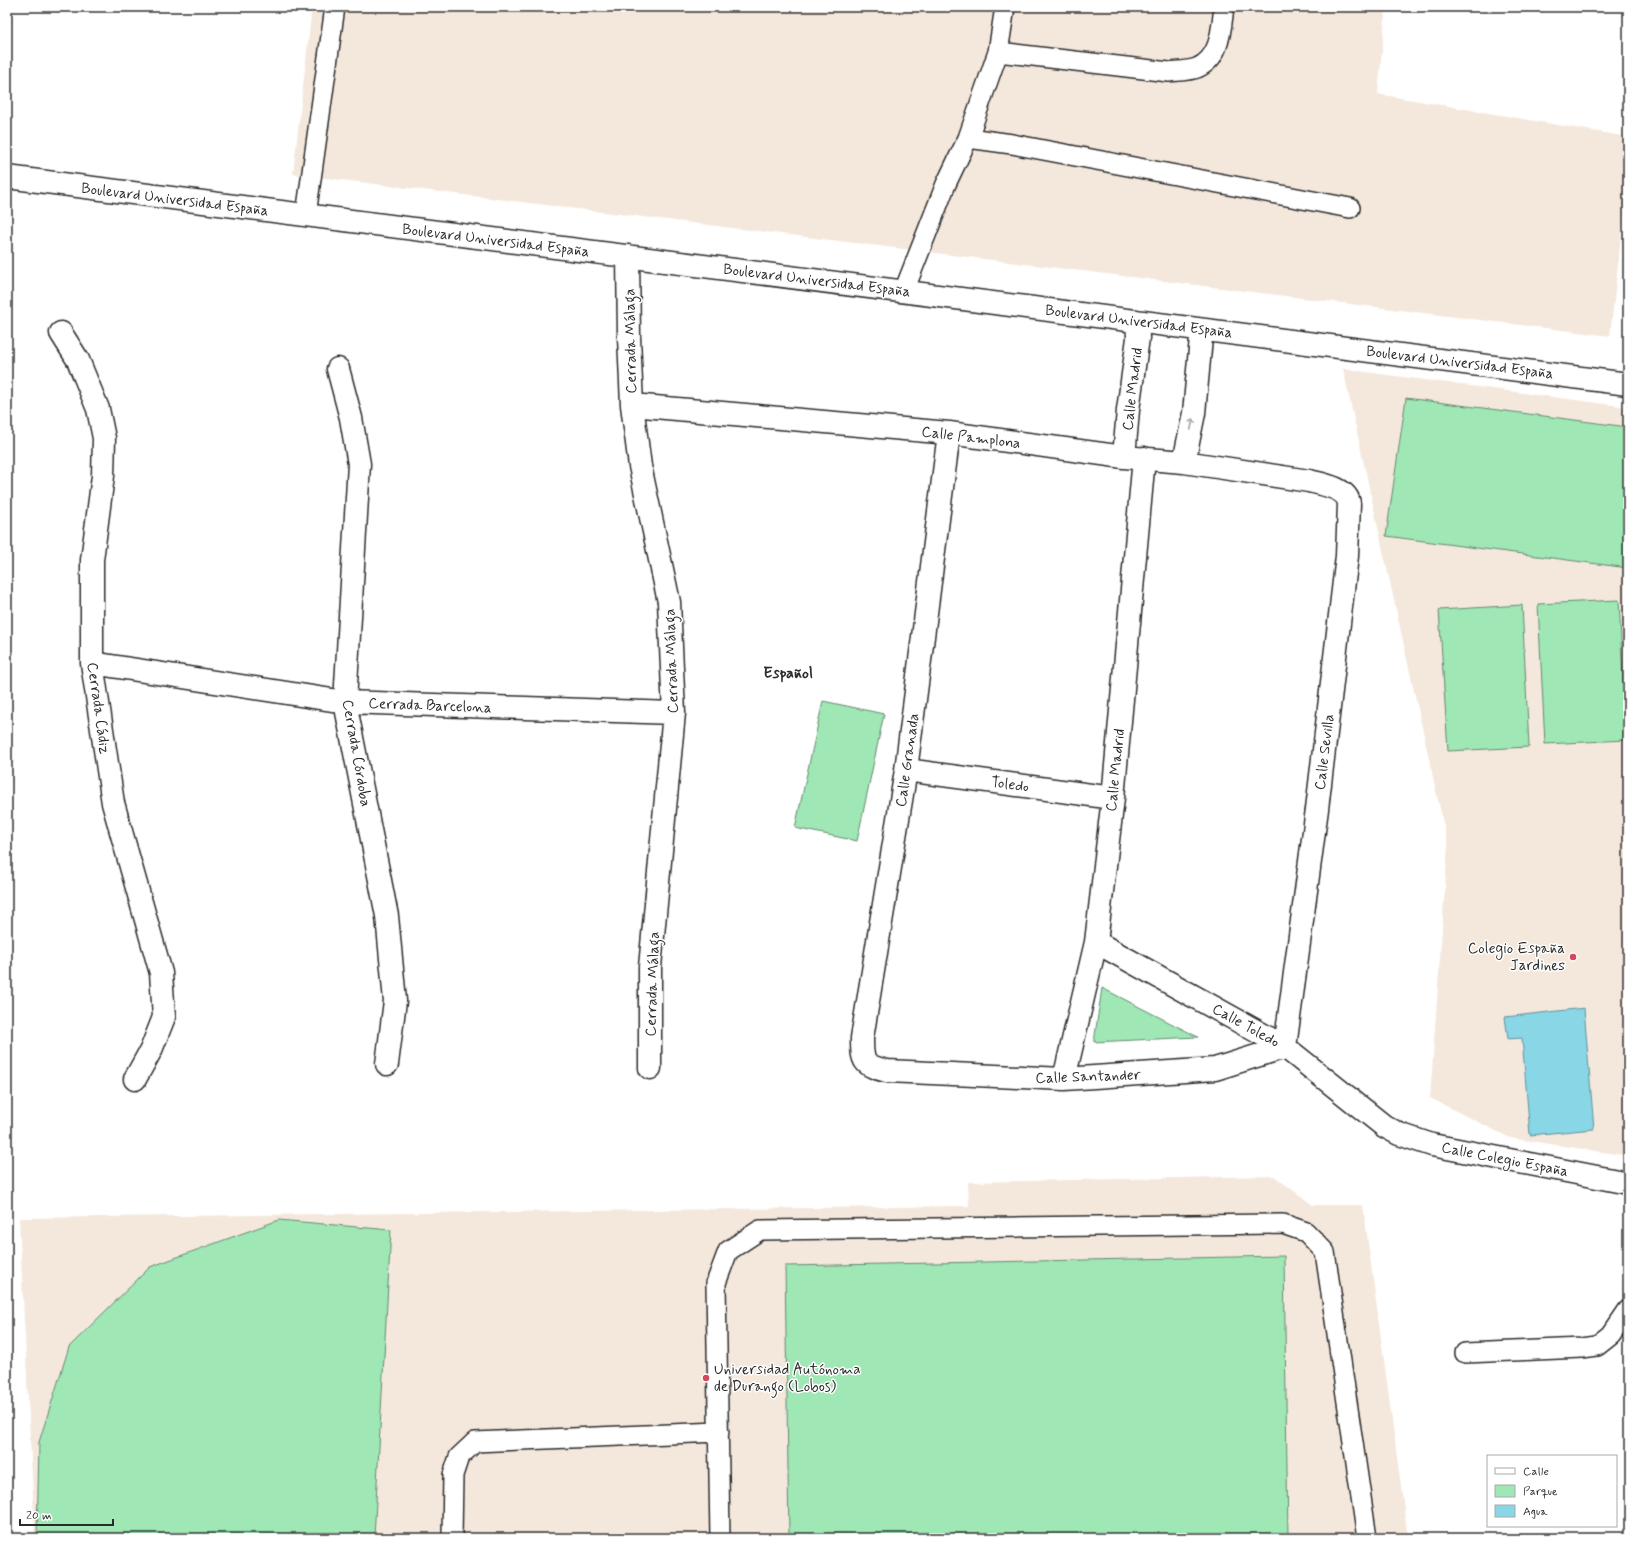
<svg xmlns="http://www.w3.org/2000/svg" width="1635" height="1545" font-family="Mynerve,sans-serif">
  <rect width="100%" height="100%" fill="#fff"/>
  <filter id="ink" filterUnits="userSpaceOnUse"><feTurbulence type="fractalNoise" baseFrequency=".025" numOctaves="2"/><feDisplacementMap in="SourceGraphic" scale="8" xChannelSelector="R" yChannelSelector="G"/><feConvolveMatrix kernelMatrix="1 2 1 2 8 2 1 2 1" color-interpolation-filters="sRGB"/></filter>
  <g filter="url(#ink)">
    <path fill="#f4e8dc" d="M312,7h1074l-8,87 250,43v38l-18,161 -1317,-162z
      M1343,369l285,38v749l-118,-18 -80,-40 18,-253z
      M1274,1176l39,29h50l45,333h-1373l-16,-320 950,-12 -1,-24z"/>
    <path fill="#9fe7b5" stroke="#658970" d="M1406,398l222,29v141l-242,-32z
      M1619,600l7,140 -81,4 -7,-140z
      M1522,605l7,142 -81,4 -9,-141z
      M823,701l61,13 -27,127 -62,-13z
      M1102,988l96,49 -104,5z
      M279,1220l112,10 -17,308h-337l2,-96 30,-95 81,-80z
      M1284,1256l4,282h-499l-4,-272z"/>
    <path fill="#88d6e6" stroke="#63929b" d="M1584,1008l10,121 -64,6 -8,-97 -14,1 -3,-22z"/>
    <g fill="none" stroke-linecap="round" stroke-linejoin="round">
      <defs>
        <path id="lane" d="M998,52l171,20c9,-1 20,-1 28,-4 24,-10 24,-39 27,-61
          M968,138l44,6 338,64
          M306,215l29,-208
          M904,291l42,-107 22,-46 30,-86 7,-45
          M1465,1353l117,-5 15,-2 14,-11 17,-25
          M452,1538l1,-63 6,-18 16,-15 244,-10
          M720,1538l-4,-255 12,-32 32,-21 523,-6 23,8 19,20 42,286"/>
        <path id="street" d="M7,177l1621,207
          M628,256l1,81 3,68 8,61 29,136 5,111 -24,254v101
          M61,333l17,27 20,49 6,29 -1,38 -11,84v103l21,140 48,170 3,44 -13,33 -16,29
          M338,369l13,49 8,46 -14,238 42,214 8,85 -8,63
          M632,405l317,28 175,24 60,5 125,19c13,3 39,7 40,23l-2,52 -30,253 -32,238 -70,22 -151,10 -177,-8c-24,-6 -25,-9 -25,-33l44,-268 43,-337
          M1124,457l4,-47 10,-72 -1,-17
          M1184,462l10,-49 7,-75 -3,-9
          M92,663l253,39 329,11
          M906,770l207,28
          M1096,942l189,105 99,79 15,8 33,11 196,38
          M1064,1079l32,-137 17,-144 31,-340"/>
      </defs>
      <use href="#lane" stroke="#2b2b2b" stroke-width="22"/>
      <use href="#street" stroke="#2b2b2b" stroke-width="25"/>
      <use href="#lane" stroke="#fff" stroke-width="19"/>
      <use href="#street" stroke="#fff" stroke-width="22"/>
    </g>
    <defs><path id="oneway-shaft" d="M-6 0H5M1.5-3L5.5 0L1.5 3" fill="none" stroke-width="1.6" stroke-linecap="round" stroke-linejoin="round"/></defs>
    <use stroke="#a0a0a0" href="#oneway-shaft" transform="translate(1192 424) rotate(-78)"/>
  </g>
  <g fill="#d1495b" stroke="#fff" stroke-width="1.5">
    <circle cx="1573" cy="957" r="4"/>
    <circle cx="706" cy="1378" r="4"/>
  </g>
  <g text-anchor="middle" stroke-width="3" stroke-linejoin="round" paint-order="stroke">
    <g font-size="15" fill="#2b2b2b" stroke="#fff">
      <text transform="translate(175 199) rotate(7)" y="5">Boulevard Universidad España</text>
      <text transform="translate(496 240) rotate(7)" y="5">Boulevard Universidad España</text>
      <text transform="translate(817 280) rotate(7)" y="5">Boulevard Universidad España</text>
      <text transform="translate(1139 321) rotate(7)" y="5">Boulevard Universidad España</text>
      <text transform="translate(630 341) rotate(-91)" y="5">Cerrada Málaga</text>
      <text transform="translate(1460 362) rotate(7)" y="5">Boulevard Universidad España</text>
      <text transform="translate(1132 389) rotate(-83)" y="5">Calle Madrid</text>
      <text transform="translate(971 437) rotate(7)" y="5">Calle Pamplona</text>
      <text transform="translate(671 661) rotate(-92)" y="5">Cerrada Málaga</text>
      <text transform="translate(430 705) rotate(2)" y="5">Cerrada Barcelona</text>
      <text transform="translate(99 708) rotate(82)" y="5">Cerrada Cádiz</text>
      <text transform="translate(1324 752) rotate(-83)" y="5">Calle Sevilla</text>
      <text transform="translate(357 753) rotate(80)" y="5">Cerrada Córdoba</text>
      <text transform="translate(907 760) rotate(-82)" y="5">Calle Granada</text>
      <text transform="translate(1115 770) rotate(-84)" y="5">Calle Madrid</text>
      <text transform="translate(1010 784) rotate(8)" y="5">Toledo</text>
      <text transform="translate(652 984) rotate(-88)" y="5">Cerrada Málaga</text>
      <text transform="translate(1246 1025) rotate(29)" y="5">Calle Toledo</text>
      <text transform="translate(1088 1076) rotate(-2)" y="5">Calle Santander</text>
      <text transform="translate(1505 1159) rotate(11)" y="5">Calle Colegio España</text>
    </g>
    <g font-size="15" fill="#2b2b2b" stroke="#fff" text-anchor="end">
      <text x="1565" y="953">Colegio España<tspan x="1565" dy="17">Jardines</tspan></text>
      <text x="714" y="1374" text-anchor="start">Universidad Autónoma<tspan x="714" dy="17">de Durango (Lobos)</tspan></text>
    </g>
    <g font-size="16" font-weight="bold" fill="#2b2b2b" stroke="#fff">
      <text x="788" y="678">Español</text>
    </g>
  </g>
  <rect width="1635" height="1545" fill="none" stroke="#fff" stroke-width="24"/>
  <rect x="12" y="12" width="1611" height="1521" fill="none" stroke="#2b2b2b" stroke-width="1.5" filter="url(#ink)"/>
  <rect x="1487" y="1455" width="130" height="72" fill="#ffffff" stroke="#aaaaaa"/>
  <rect x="1495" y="1468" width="20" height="6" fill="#ffffff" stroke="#aaaaaa"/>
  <text x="1523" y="1475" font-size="12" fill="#2b2b2b">Calle</text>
  <rect x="1495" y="1485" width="20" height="12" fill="#9fe7b5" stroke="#aaaaaa"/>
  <text x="1523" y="1495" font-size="12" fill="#2b2b2b">Parque</text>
  <rect x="1495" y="1505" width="20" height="12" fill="#88d6e6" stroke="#aaaaaa"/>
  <text x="1523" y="1515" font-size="12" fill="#2b2b2b">Agua</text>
  <path d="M20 1519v6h93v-6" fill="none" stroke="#2b2b2b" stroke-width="2"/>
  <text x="26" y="1519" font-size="12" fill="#2b2b2b" stroke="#ffffff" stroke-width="3" paint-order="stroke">20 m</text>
</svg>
